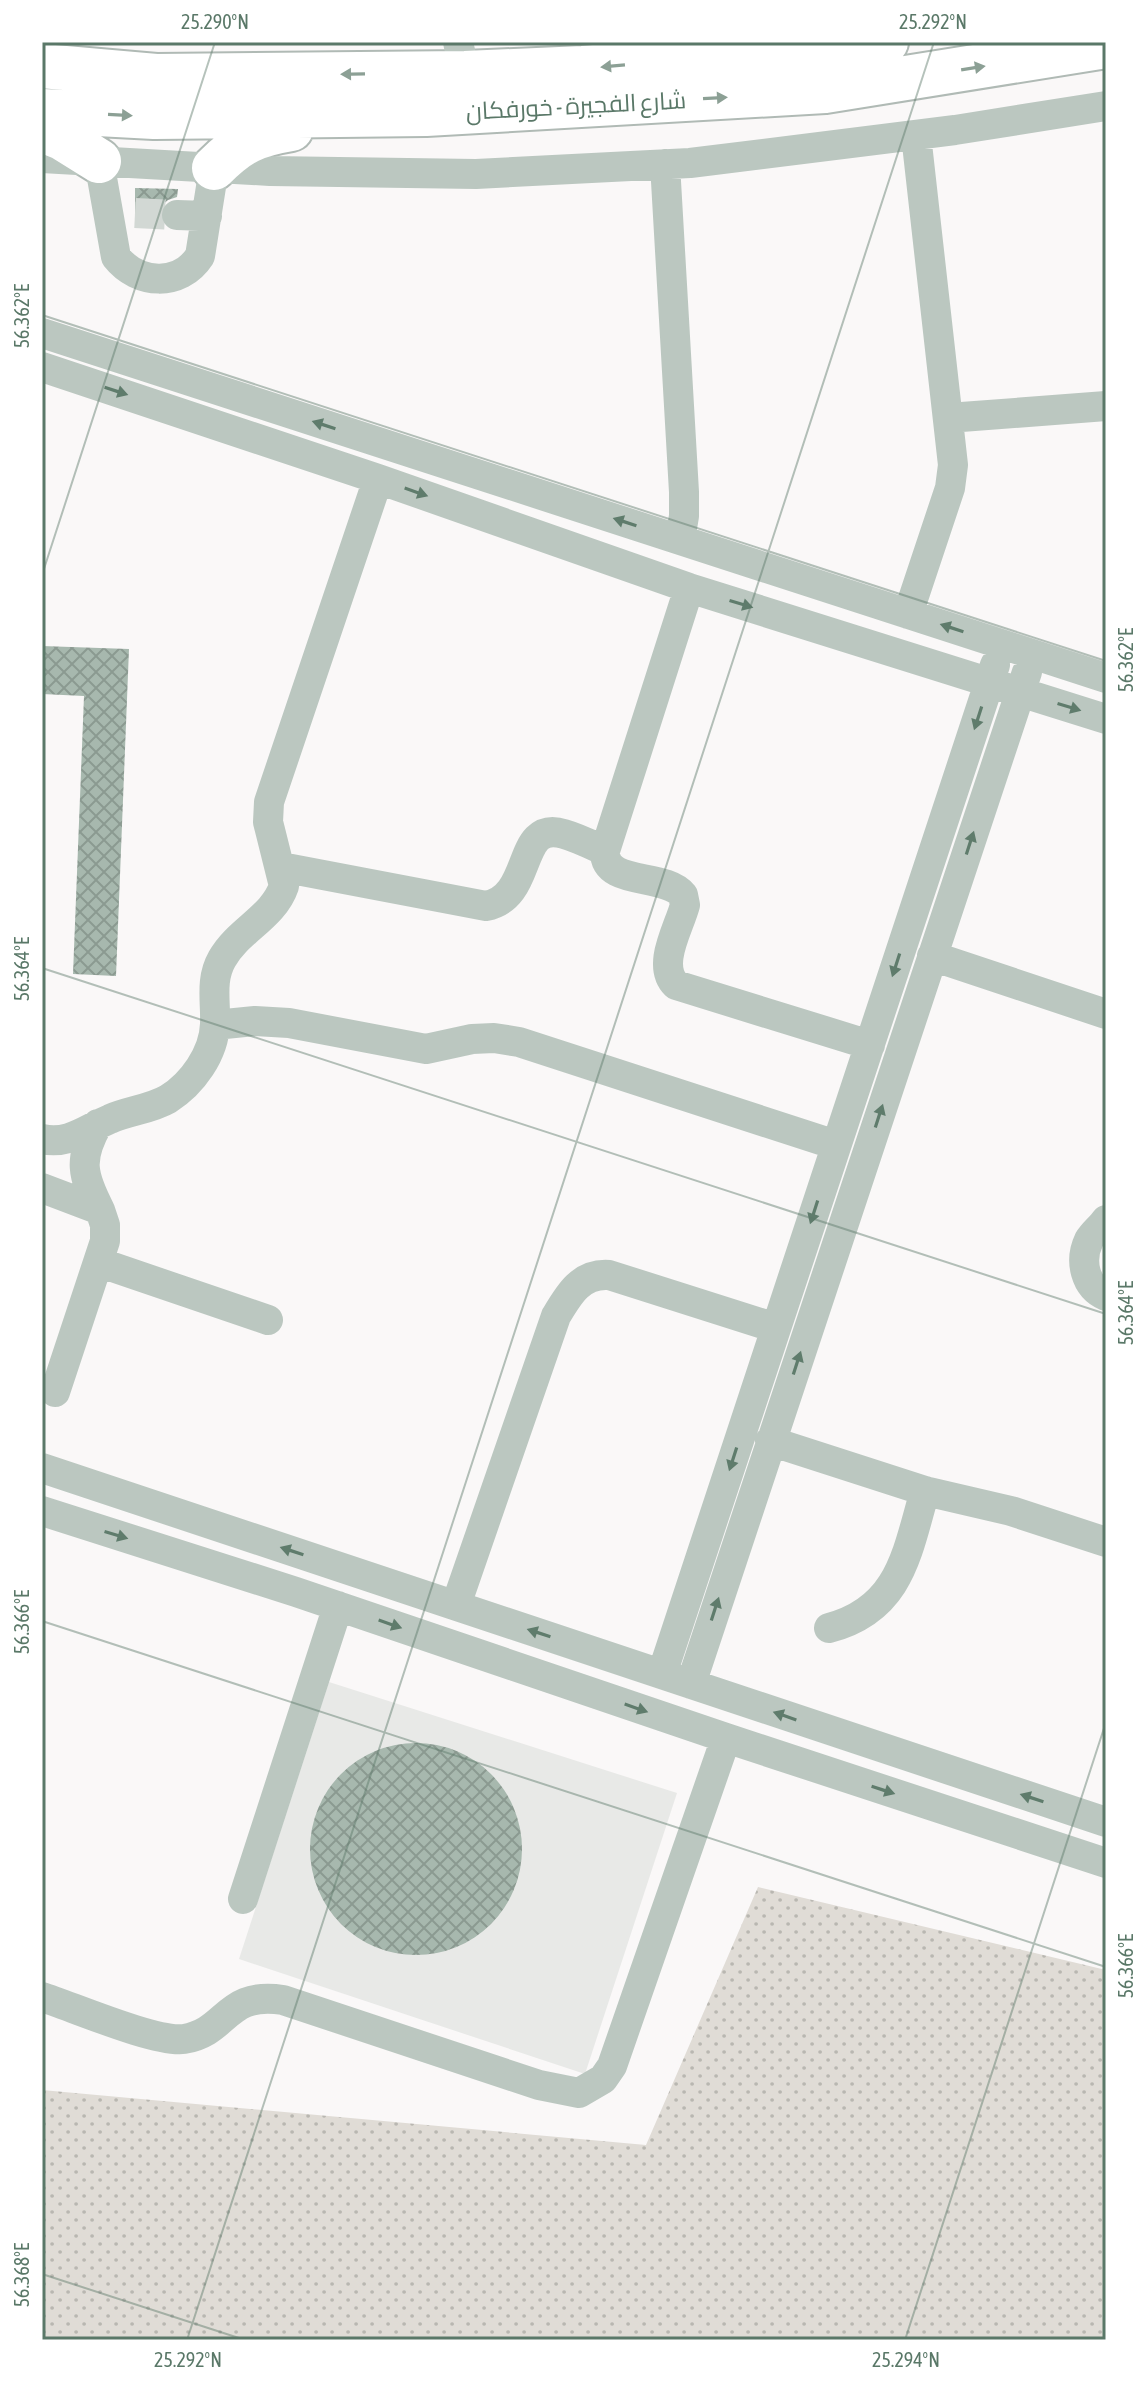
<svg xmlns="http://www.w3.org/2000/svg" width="1148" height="2382" font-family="'Asap Condensed',Cairo,sans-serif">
  <defs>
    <pattern id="grass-dots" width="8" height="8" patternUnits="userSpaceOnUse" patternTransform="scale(2)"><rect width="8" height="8" fill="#e0dcd6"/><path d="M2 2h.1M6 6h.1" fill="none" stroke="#b9b7b1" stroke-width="1.8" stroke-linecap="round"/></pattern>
    <pattern id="building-cross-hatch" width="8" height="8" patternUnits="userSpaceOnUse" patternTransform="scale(2)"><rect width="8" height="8" fill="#a7b8ae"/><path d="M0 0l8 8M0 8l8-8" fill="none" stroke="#8b9a91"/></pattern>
  </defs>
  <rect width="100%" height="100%" fill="#faf8f8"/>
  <path fill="#e8e9e7" d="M329,1682l348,111 -92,281 -346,-115z"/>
  <path fill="url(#grass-dots)" d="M758,1887l348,83v370h-1064v-250l604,55z"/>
  <path fill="url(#building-cross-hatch)" d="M135,188l43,1 -1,8 -9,3 -7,6 -2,9 5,12h-21v-7h-8z
    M42,646l87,3 -13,327 -43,-2 11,-278 -42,-2z
    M310 1849a106 106 0 1 1 212 0a106 106 0 1 1-212 0Z"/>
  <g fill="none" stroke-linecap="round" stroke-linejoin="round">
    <path stroke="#d2d8d4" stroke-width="30" stroke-dasharray="30 15" stroke-linecap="butt" d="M135,213l42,2"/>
    <defs>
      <path id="highway" d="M42,66l114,10 309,-3 118,-5 303,-26
        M42,111l112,6 272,-3 399,-23 281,-45
        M42,130l20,8 37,23
        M214,168c26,-26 41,-33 77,-39"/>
    </defs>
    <use href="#highway" stroke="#b0bab5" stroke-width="48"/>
    <path stroke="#bbc7c0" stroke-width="30" d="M458,42l7,31
      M42,158l228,13 206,3 214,-11 265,-33 151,-24
      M99,161l17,96c22,28 64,30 84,-1l14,-88
      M665,164l19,328v24l-4,24
      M177,215l30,1
      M42,333l1064,345
      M42,367l336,112 311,109 417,131
      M948,418l158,-12
      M689,588l-84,263c-1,36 60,21 78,44l2,10c-6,23 -29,60 -9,80l194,60
      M908,614l42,-126 3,-23 -37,-330
      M281,867l205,39c49,-9 29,-87 78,-72 14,4 28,11 41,17
      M932,956l174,58
      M215,1025l40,-4 34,2 137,26 46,-10 22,-1 25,4 317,103
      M98,1124c-20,35 -16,51 2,86
      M42,1139c27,6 44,-10 68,-20 18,-8 41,-10 58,-20 24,-15 46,-45 47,-75 1,-22 -5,-44 7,-65 16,-29 51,-41 62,-73l-16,-64 1,-20 109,-323
      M42,1188l58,22 5,15v16l-50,151
      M1106,1220c-5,7 -13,13 -17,20 -10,21 -4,47 17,56
      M98,1262l170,58
      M770,1441l155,50 86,20 95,31
      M42,1468l1064,354
      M42,1511l254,81 430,146 380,125
      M456,1605l100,-289c13,-22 25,-43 53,-41l167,53
      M829,1628c72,-19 78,-76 96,-137
      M662,1674l333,-1009
      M691,1684l336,-1012
      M243,1899l95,-293
      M42,1997c31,10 114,46 142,42 44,-7 41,-48 99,-39l256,85 40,8 24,-14 9,-13 114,-328"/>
    <use href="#highway" stroke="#fff" stroke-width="44"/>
  </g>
  <defs><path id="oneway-solid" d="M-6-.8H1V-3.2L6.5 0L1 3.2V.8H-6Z" transform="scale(2)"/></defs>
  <g fill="#8ca095">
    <use href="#oneway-solid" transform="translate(613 66) rotate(175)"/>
    <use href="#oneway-solid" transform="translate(973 68) rotate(-9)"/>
    <use href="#oneway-solid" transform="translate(353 74) rotate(179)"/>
    <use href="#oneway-solid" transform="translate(715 98) rotate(-3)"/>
    <use href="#oneway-solid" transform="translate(120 115) rotate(3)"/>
  </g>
  <g fill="#5f7c6c">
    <use href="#oneway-solid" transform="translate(116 391) rotate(18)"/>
    <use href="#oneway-solid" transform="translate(324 425) rotate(-162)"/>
    <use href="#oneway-solid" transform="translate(416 492) rotate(19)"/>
    <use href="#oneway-solid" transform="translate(625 522) rotate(-162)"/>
    <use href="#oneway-solid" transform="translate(741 604) rotate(17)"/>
    <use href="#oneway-solid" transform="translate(952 628) rotate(-162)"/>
    <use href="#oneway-solid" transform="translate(1069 707) rotate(17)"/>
    <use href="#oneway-solid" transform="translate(978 718) rotate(108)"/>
    <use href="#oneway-solid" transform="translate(970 843) rotate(-72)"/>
    <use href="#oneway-solid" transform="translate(896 965) rotate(108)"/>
    <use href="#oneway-solid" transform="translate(879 1116) rotate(-72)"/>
    <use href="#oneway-solid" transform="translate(814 1212) rotate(108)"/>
    <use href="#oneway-solid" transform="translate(797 1363) rotate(-72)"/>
    <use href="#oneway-solid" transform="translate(733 1459) rotate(108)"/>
    <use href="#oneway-solid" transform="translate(116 1535) rotate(17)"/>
    <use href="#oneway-solid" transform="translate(292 1551) rotate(-162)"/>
    <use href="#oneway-solid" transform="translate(715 1609) rotate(-72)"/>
    <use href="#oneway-solid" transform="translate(390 1624) rotate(19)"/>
    <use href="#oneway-solid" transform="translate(539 1633) rotate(-162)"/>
    <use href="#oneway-solid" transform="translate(636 1708) rotate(19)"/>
    <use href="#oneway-solid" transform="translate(785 1716) rotate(-161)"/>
    <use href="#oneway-solid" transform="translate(883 1790) rotate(18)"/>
    <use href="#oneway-solid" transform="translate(1032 1798) rotate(-162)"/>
  </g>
  <path fill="none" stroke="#5a7868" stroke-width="2" stroke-opacity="0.45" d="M42,315l1064,346M42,575l173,-533M42,968l1064,346M42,1621l1064,346M42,2274l203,66M187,2340l747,-2298M905,2340l201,-618"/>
  <g text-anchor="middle" stroke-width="8" stroke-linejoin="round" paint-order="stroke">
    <g font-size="24" fill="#5a7868" stroke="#fff">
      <text transform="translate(576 106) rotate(-3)" y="8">شارع الفجيرة - خورفكان</text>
    </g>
  </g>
  <rect width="1148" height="2382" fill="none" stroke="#ffffff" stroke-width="88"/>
  <rect x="44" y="44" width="1060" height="2294" fill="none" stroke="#5a7868" stroke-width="3"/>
  <g font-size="20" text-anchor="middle" fill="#5a7868">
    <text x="215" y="29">25.290°N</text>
    <text x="933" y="29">25.292°N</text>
    <text transform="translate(22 316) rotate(-90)" y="7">56.362°E</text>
    <text transform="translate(1126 660) rotate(-90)" y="7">56.362°E</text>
    <text transform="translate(22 969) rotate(-90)" y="7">56.364°E</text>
    <text transform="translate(1126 1313) rotate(-90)" y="7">56.364°E</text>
    <text transform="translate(22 1622) rotate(-90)" y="7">56.366°E</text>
    <text transform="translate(1126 1966) rotate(-90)" y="7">56.366°E</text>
    <text transform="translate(22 2275) rotate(-90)" y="7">56.368°E</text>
    <text x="188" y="2367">25.292°N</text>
    <text x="906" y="2367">25.294°N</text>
  </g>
</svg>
